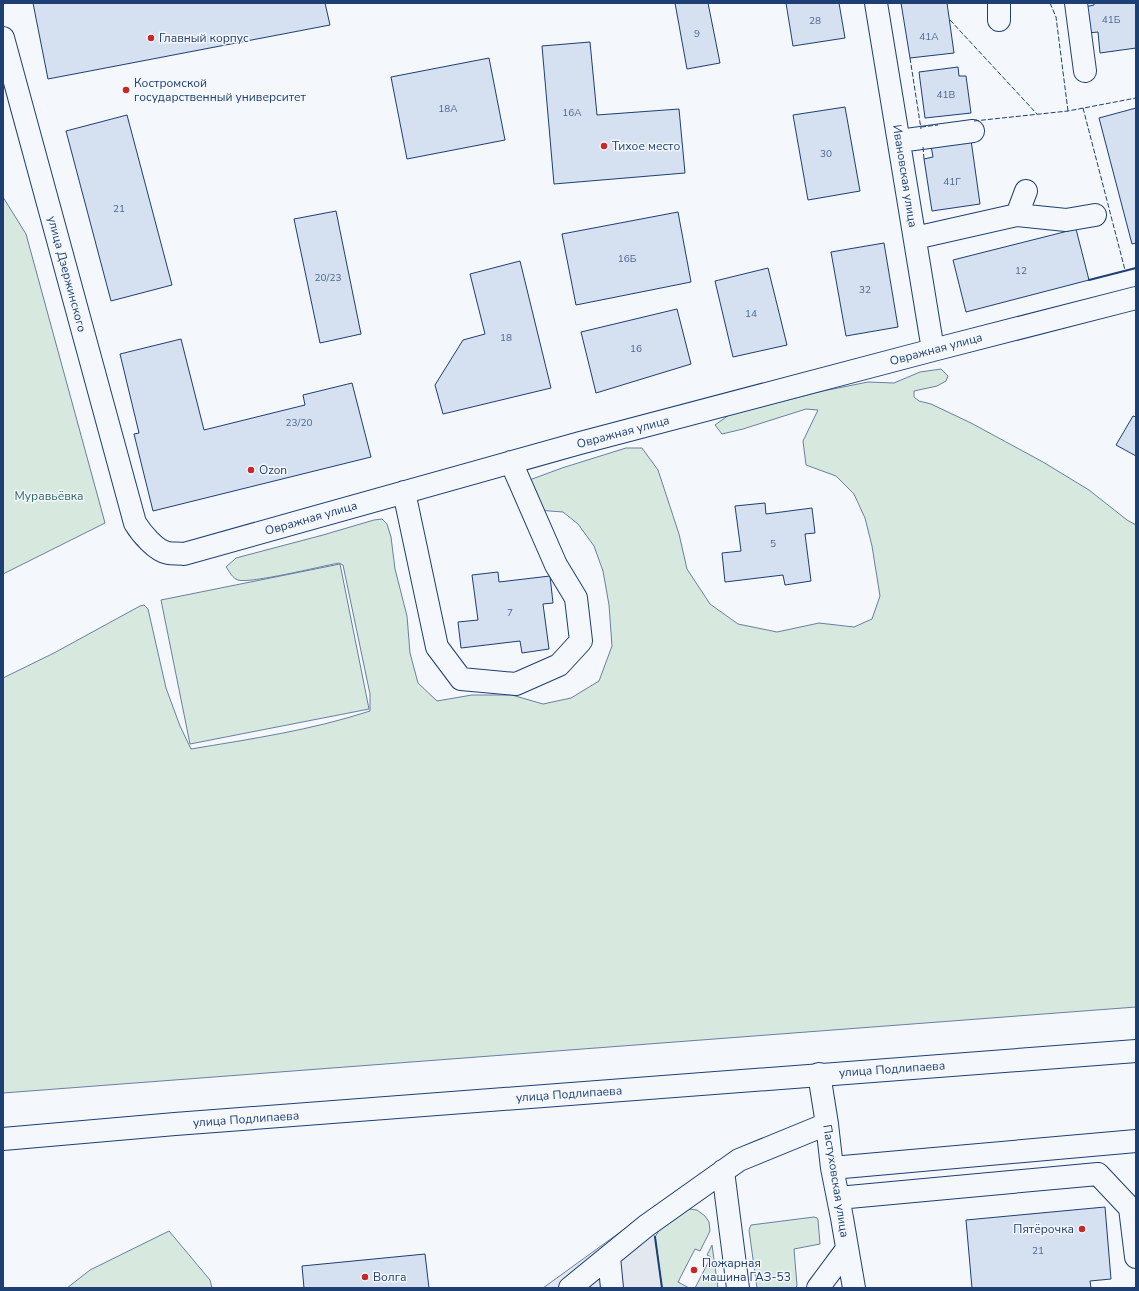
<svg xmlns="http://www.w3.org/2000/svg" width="1139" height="1291" font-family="'Nunito Sans',sans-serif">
  <rect width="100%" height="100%" fill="#f4f7fb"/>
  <path fill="#d7e8df" stroke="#687fa3" d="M3,197l23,37 79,289 -102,51z
    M941,369l7,7 -2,5 -9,5 -23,5v6l5,4 12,3 40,19 72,39 46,28 38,30 9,5v482l-1133,86v-415l51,-25 86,-47 4,-1 4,4 18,79 14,38 11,23c60,-10 121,-19 179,-38v-17l-27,-129 -4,-2c-17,3 -89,21 -101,17 -6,-2 -8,-8 -12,-13l10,-9 87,-23 51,-15 8,-1 5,5 4,13 4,32 12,47 3,37 8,30 19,18 35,-6h40l31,9 28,-6 28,-17 13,-35 -3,-41 -6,-34 -9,-25 -16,-22 -15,-12 -26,-2 -13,-28 38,-14 64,-20h16l16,22 21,64 8,35 23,35 28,20 39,8 42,-9 35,4 18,-8 8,-23 -8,-50 -7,-28 -11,-24 -18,-18 -30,-11 -3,-24 15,-31 -12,-1 -63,20 -21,5 -7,-9 14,-10 94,-24 45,-9 26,1 26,-11z
    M340,564l29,145 -179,35 -29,-144z
    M689,1209l8,1 8,6 4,6 1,9 -10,20 -5,-2 -17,33 11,6h-27l-7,-51 5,-8z
    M814,1217l3,1 1,2 2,24 -26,5 3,36 -1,3h-39l-8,-58 2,-5z
    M169,1231l41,49 2,8h-145l23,-18z
    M712,1245l6,43h-23l16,-31 -4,-2z"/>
  <path fill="#e3e8f0" stroke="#687fa3" d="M641,1217l14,20 7,51h-119z"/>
  <path fill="#d5e0f0" stroke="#1d3f73" d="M33,3h292l5,22 -282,54z
    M675,3h33l12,60 -33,6z
    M786,3h53l6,35 -52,8z
    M901,3h46l7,50 -44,5z
    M1094,3h42v45l-36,5 -2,-21 -10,1 -3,-26 9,-2z
    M590,42l7,73 82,-6 6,64 -131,11 -12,-138z
    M489,58l16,82 -98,19 -16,-82z
    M958,67l1,9h7l5,37 -46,5 -6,-46z
    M845,107l15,84 -52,9 -15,-85z
    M1136,108v135l-4,1 -33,-126z
    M127,115l45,170 -61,16 -45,-170z
    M971,140l9,64 -48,7 -8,-52 9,-2 -2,-11z
    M336,211l25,123 -41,9 -26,-124z
    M678,212l13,70 -115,23 -14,-71z
    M1076,229l13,51 -123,32 -13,-52z
    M884,243l14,84 -52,9 -15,-84z
    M520,261l31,127 -108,26 -8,-29 28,-45 22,-6 -15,-60z
    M768,268l19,77 -54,12 -18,-76z
    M677,309l14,55 -95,29 -15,-61z
    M181,339l23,91 101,-25 -2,-10 49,-12 19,74 -218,54 -19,-77 5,-1 -19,-79z
    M1133,416l3,1v39l-20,-11z
    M765,503l1,11 46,-6 3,25 -10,1 6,47 -26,4 -2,-10 -58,7 -3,-29 19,-2 -6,-45z
    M498,572l1,10 51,-6 3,27 -10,1 6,45 -27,4 -2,-12 -59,7 -3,-26 20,-2 -6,-45z
    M1105,1207l6,72 -21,2 1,7h-119l-6,-68z
    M425,1254l4,34h-125l-2,-22z"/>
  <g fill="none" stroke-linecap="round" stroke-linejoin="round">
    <defs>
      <path id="minor" d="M876,3l57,347
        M999,3v17
        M1076,3l9,68
        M3,38l132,485c6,10 21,28 33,30 5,1 11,0 16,1l396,-111 353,-93 203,-52
        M899,141l74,-10
        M1017,215l9,-24
        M915,238l102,-23 49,5 29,-5
        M404,492l33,155 24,32 55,5 43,-19 22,-24 -5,-43 -20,-33 -45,-103
        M819,1074l8,50 5,44 10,50 12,70
        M832,1168l304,-27
        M723,1171l15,117
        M838,1198l260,-24 32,34 6,5
        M1130,1208l6,49
        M609,1257l3,31
        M570,1288l76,-62 93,-66 88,-36
        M818,1288l29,-39"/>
      <path id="major" d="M3,1139l172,-15 961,-73"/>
    </defs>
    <use href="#minor" stroke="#1d3f73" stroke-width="24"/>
    <use href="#major" stroke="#1d3f73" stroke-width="24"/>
    <use href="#minor" stroke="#f4f7fb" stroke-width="22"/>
    <use href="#major" stroke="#f4f7fb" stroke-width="22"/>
    <path stroke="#1d3f73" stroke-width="1" stroke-dasharray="5 2" stroke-linecap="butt" d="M1050,3l6,14 12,94
      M950,20l87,94
      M910,58l11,71
      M1083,108l42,162
      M974,121l94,-10 68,-13
      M921,127l17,-2
      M923,147l1,12"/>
    <path stroke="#1d3f73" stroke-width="2" d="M1089,280l47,-12
      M655,1237l7,51"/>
  </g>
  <g fill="#c62828" stroke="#f4f7fb" stroke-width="1.5">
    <circle cx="151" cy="38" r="4"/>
    <circle cx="126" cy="90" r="4"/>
    <circle cx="604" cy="146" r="4"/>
    <circle cx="251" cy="470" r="4"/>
    <circle cx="1082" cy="1229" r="4"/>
    <circle cx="694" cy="1270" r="4"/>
    <circle cx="365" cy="1277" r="4"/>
  </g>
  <g text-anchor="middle" stroke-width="3" stroke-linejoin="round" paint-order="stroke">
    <g font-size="10" fill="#4b6792">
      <text x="1111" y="23">41Б</text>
      <text x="815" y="24">28</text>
      <text x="697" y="37">9</text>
      <text x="929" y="40">41А</text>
      <text x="946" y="98">41В</text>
      <text x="448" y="112">18А</text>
      <text x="572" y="116">16А</text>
      <text x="826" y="157">30</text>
      <text x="952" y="185">41Г</text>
      <text x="119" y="212">21</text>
      <text x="627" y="262">16Б</text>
      <text x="1021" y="274">12</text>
      <text x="328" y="281">20/23</text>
      <text x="865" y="293">32</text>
      <text x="751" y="317">14</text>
      <text x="506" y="341">18</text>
      <text x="636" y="352">16</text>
      <text x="299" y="426">23/20</text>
      <text x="773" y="547">5</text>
      <text x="510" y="616">7</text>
      <text x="1038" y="1254">21</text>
    </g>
    <g font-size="12" fill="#1d3f73" stroke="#f4f7fb" text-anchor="start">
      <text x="159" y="42">Главный корпус</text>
      <text x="134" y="87">Костромской<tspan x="134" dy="14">государственный университет</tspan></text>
      <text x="612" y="150">Тихое место</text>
      <text x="259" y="474">Ozon</text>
      <text x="1074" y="1233" text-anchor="end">Пятёрочка</text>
      <text x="702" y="1267">Пожарная<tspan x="702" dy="14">машина ГАЗ-53</tspan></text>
      <text x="373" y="1281">Волга</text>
    </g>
    <g font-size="12" fill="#1d3f73" stroke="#f4f7fb">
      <text transform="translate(905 176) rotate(81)" y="4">Ивановская улица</text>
      <text transform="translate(67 274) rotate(75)" y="4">улица Дзержинского</text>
      <text transform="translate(936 349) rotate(-15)" y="4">Овражная улица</text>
      <text transform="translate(623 432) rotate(-15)" y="4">Овражная улица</text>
      <text transform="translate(311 518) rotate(-16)" y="4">Овражная улица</text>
      <text transform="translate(892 1069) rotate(-4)" y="4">улица Подлипаева</text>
      <text transform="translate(569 1094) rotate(-4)" y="4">улица Подлипаева</text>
      <text transform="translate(246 1119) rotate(-4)" y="4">улица Подлипаева</text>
      <text transform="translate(836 1181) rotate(81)" y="4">Пастуховская улица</text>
    </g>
    <g font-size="12" fill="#2c6c60" stroke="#f4f7fb">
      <text x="49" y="500">Муравьёвка</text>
    </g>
  </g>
  <rect width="1139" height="1291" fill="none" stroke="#1d3f73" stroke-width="8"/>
</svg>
